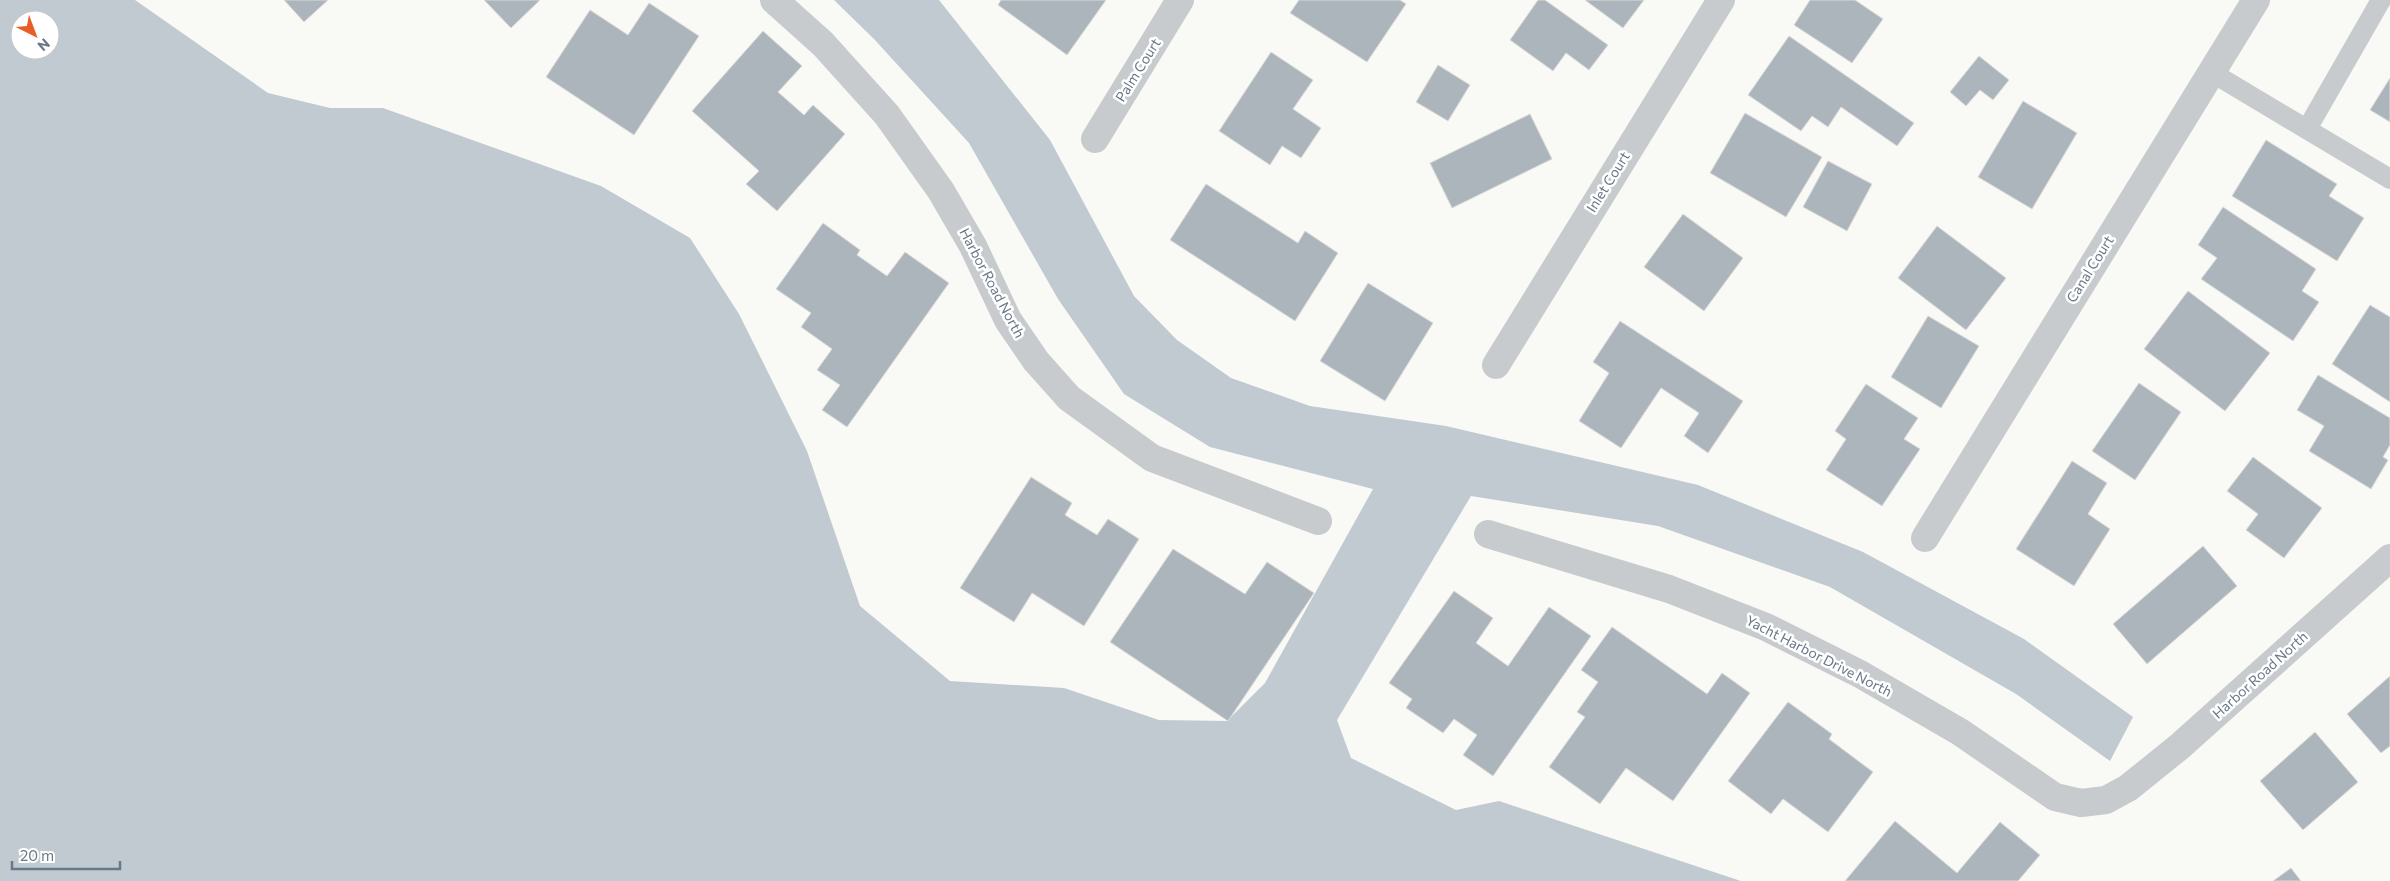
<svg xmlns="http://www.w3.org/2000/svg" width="2390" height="881" font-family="Commissioner,sans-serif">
  <rect width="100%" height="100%" fill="#f9f9f6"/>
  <path fill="#c1cad0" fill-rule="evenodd" d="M0,0h135l133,93 62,15h53l218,78 89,52 49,76 68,137 53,155 90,75 114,7 95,32 68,1 38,-38 108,-194 -163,-42 -86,-53 -66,-95 -89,-156 -95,-104 -40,-39h105l111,140 84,156 43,44 54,38 79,28 136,20 252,59 165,67 161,87 109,78 -23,44 -94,-67 -186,-107 -172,-61 -187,-30 -134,224 14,38 105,52 43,-9 242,80h-1741zM20,20h30v30h-30z"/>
  <path fill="#adb5bc" stroke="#dbdbd9" d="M284,0h44l-24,22z
    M484,0h56l-29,28z
    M1001,0h105l-39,55 -69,-50z
    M1299,0h101l6,4 -39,58 -77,-49z
    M1538,0h7l63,45 -19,25 -23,-17 -13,18 -43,-31z
    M1585,0h59l-21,28z
    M1810,0h45l28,19 -31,44 -58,-38z
    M649,3l50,33 -65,99 -88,-58 44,-67 38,25z
    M763,31l39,35 -24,26 26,23 9,-10 32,29 -68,77 -31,-27 13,-13 -67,-60z
    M1789,36l125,87 -17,23 -56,-39 -13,20 -16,-11 -11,15 -53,-36z
    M1271,52l42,28 -20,29 28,19 -20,30 -19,-12 -12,19 -51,-34z
    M1979,56l30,24 -16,20 -13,-10 -14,16 -16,-14z
    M1438,65l32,20 -22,36 -32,-19z
    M2390,78v44l-20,-12z
    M2023,101l54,32 -45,76 -54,-32z
    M1745,113l77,44 -36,60 -76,-44z
    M1530,114l22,45 -100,49 -22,-45z
    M2266,140l71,44 -8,12 35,22 -27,43 -105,-65z
    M1828,161l44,23 -25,47 -44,-24z
    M1206,184l92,59 7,-12 33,22 -43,68 -125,-81z
    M2223,207l93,62 -14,22 17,11 -26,39 -92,-62 16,-21 -19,-13z
    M1683,214l60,44 -39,53 -60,-44z
    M823,223l37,27 -3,5 30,21 18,-24 44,31 -102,144 -25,-17 18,-25 -23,-15 15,-21 -31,-22 10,-14 -35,-24z
    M1937,226l69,52 -40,52 -68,-52z
    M1368,283l65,40 -48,78 -65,-40z
    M2188,291l82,62 -45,58 -81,-62z
    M2370,305l20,12v85l-58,-38z
    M1928,316l51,30 -38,62 -50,-31z
    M1620,321l123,80 -35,52 -24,-17 15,-23 -38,-25 -40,60 -42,-27 30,-48 -16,-11z
    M2318,375l72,43v27l-7,12 5,3 -17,29 -62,-38 15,-25 -27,-16z
    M2139,383l42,29 -46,68 -43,-29z
    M1866,384l52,34 -14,21 16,10 -38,57 -56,-36 20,-31 -11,-8z
    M2253,457l69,51 -38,50 -38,-28 12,-16 -31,-23z
    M2072,461l35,22 -19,31 22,15 -36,57 -58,-37z
    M1031,477l41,26 -7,12 32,20 11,-16 31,20 -55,87 -52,-33 -18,29 -54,-34z
    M2203,546l34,40 -90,78 -34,-40z
    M1173,549l72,45 22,-32 47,31 -86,128 -118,-79z
    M1454,591l39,27 -17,25 32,23 41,-59 42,29 -98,140 -30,-21 14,-20 -23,-16 -11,14 -37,-25 6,-9 -23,-16z
    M1612,627l95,67 15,-21 28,20 -77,108 -47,-33 -26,36 -51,-37 36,-50 -8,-5 21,-30 -17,-12z
    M2390,676v70l-9,7 -34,-39z
    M1788,702l44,32 -3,5 44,33 -45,60 -45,-33 -12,15 -43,-33z
    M2315,732l43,50 -55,48 -43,-49z
    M1895,821l62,52 43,-51 40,33 -22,26h-173z
    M2291,868l10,13h-28z"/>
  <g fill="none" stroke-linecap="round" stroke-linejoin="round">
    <path stroke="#c7cbce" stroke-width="20" d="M2211,72l179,107
      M2307,129l74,-129"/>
    <path stroke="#c7cbce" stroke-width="28" d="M774,0l49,44 64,71 54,76 32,55 35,74 28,41 33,37 83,60 166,63
      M1095,139l85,-139
      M1496,365l225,-365
      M1488,534l181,55 97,38 94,47 100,58 95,65 26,6 25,-3 22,-12 51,-41 211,-189
      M1925,538l331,-538"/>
  </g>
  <g text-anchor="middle" stroke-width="5" stroke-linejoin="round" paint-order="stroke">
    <g font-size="14" fill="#677888" stroke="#fff">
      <text transform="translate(1138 70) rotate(-58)" y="5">Palm Court</text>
      <text transform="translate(1608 182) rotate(-58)" y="5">Inlet Court</text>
      <text transform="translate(2090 269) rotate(-58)" y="5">Canal Court</text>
      <text transform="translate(992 283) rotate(62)" y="5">Harbor Road North</text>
      <text transform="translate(1819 656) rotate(27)" y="5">Yacht Harbor Drive North</text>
      <text transform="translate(2260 675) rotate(-42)" y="5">Harbor Road North</text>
    </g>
  </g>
  <g transform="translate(35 35) rotate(138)"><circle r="24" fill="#ffffff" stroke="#c2c9cf"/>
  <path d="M0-4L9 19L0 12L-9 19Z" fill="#e95d27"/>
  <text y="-8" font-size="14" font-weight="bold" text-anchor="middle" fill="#677888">N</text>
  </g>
  <path d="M12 861v8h108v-8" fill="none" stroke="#677888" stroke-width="2.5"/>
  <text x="20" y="861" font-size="15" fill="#677888" stroke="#ffffff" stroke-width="4" paint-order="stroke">20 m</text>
</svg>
